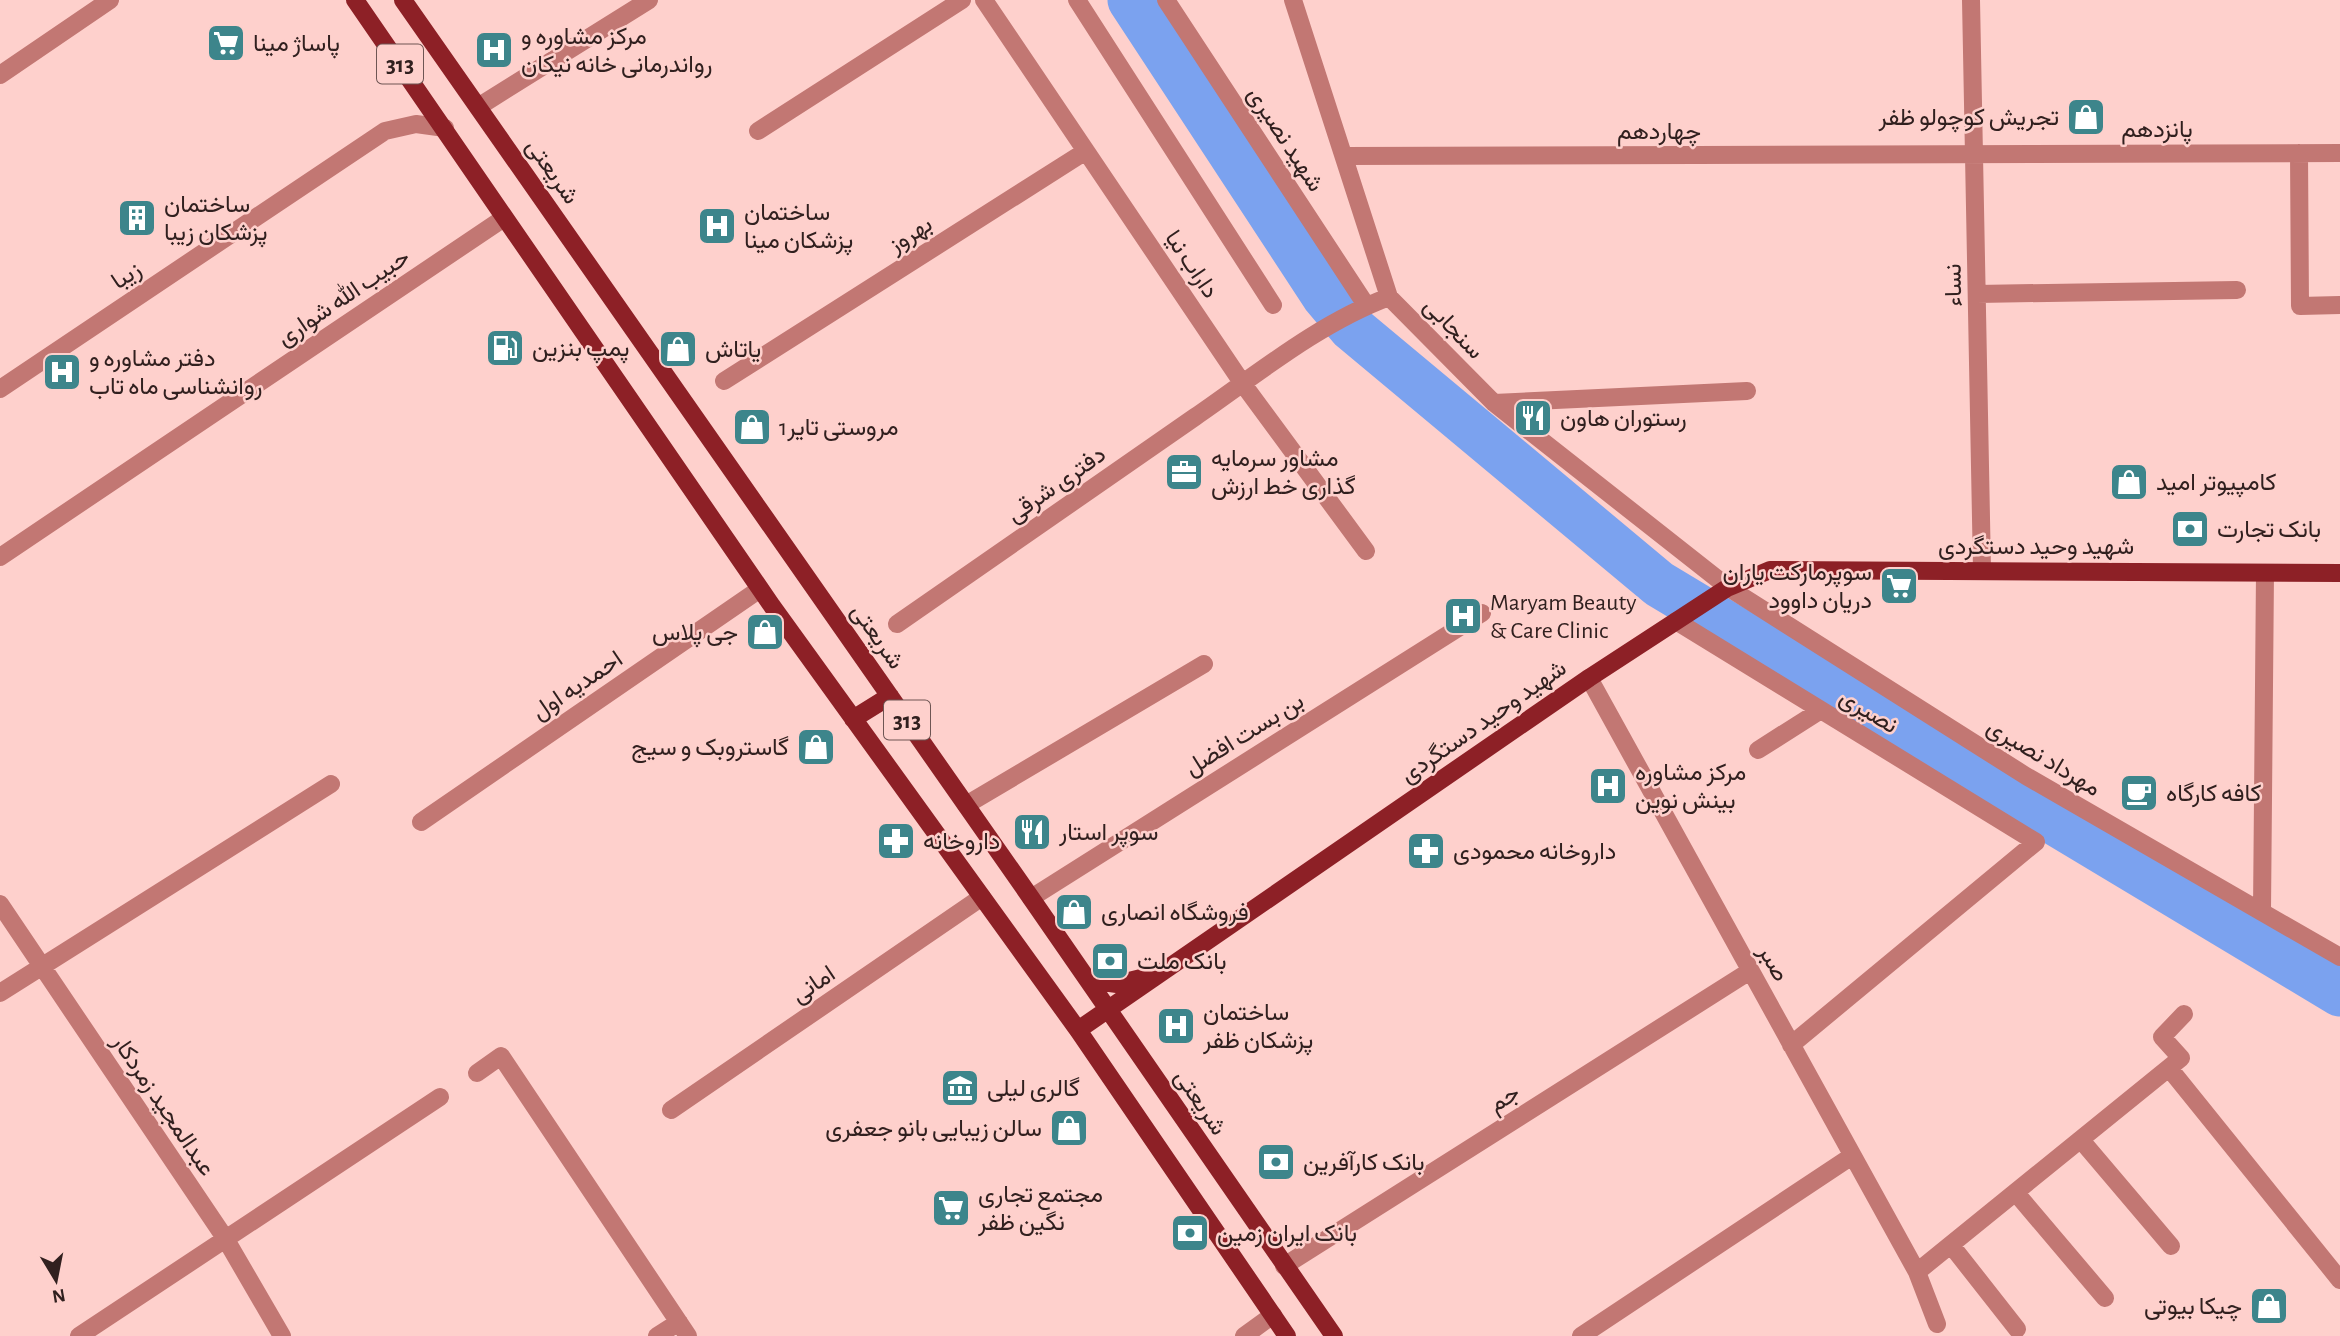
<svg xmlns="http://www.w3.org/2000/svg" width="2340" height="1336" font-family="'Alegreya Sans',Vazirmatn,sans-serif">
  <rect width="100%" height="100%" fill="#fed0cc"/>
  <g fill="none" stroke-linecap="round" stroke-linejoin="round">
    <path stroke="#7ba2ef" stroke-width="47" d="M1131,0l194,296 27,32 307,256 681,409"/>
    <path stroke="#c27773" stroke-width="18" d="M984,0l259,384 123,167
      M1077,0l196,305
      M1166,0l200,305
      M1293,0l96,297 105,106 235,185 297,188 314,181
      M1971,0l11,570
      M0,75l110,-75
      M478,107l171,-107
      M758,131l204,-131
      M2299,153l1,153 40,-1
      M1345,156l995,-3
      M1977,294l260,-4
      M724,381l362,-230
      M0,389l385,-258 31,-7 29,4
      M1494,403l253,-12
      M0,557l504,-339
      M1676,621l360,221 -245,203
      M897,624c99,-69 198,-138 298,-207 61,-42 124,-94 194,-120
      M1589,678l328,594 264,-214 -19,-21 22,-23
      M1758,750l63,-40
      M966,805l238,-141
      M421,822l339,-233
      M1031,898l451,-285
      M0,904l225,334 57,98
      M2262,911l3,-338
      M0,993l331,-209
      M2169,1068l171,212
      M477,1073l24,-17 187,280
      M671,1110l311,-213
      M2081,1140l90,106
      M2016,1193l89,105
      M1951,1245l66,84
      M1284,1266l466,-295
      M1917,1272l20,52
      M79,1336l361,-239
      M657,1336l22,-14
      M1244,1336l29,-21
      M1581,1336l271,-180"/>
    <path stroke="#8d2026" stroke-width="18" d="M355,0l417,606 306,424 209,306
      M403,0l628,898 303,438
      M853,719l37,-23
      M1088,980l29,4 32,-8
      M1078,1030l511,-352 138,-90 43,-18 570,3"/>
  </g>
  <defs>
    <symbol id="supermarket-square" viewBox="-11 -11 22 22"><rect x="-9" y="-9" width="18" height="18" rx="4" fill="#3d858b" stroke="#fed0cc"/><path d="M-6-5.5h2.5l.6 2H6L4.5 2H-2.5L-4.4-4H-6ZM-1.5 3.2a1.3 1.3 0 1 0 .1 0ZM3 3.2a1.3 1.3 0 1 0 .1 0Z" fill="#fff"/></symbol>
    <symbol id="hospital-square" viewBox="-11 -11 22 22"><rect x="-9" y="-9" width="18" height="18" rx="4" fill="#3d858b" stroke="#fed0cc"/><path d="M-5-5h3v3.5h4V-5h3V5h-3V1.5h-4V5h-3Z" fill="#fff"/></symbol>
    <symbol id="shop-square" viewBox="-11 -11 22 22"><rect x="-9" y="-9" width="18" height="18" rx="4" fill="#3d858b" stroke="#fed0cc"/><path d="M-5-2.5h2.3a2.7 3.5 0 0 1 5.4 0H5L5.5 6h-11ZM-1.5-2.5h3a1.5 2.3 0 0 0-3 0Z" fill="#fff"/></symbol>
    <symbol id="building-square" viewBox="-11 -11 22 22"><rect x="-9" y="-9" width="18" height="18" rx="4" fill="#3d858b" stroke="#fed0cc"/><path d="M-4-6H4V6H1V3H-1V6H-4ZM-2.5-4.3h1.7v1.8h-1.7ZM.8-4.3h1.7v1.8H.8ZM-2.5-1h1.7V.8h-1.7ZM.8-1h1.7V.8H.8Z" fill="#fff"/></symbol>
    <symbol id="fuel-square" viewBox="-11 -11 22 22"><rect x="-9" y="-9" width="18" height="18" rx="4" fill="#3d858b" stroke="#fed0cc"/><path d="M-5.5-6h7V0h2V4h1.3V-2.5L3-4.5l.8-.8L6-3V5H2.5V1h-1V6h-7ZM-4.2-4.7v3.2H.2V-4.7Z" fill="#fff"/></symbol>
    <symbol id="restaurant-square" viewBox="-11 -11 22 22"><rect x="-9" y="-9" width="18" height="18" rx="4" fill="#3d858b" stroke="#fed0cc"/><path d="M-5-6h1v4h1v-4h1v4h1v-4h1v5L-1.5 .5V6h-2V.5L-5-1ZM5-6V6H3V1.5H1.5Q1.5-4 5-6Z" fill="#fff"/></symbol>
    <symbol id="office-square" viewBox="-11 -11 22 22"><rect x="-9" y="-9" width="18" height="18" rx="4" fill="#3d858b" stroke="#fed0cc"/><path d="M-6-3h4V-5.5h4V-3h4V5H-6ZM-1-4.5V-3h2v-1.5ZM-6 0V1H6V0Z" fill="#fff"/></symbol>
    <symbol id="bank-square" viewBox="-11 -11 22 22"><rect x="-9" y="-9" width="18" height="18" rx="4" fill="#3d858b" stroke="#fed0cc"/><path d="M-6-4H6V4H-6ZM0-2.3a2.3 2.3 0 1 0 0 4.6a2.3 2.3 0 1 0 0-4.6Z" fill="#fff"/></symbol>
    <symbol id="cafe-square" viewBox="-11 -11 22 22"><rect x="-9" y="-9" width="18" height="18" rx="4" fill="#3d858b" stroke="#fed0cc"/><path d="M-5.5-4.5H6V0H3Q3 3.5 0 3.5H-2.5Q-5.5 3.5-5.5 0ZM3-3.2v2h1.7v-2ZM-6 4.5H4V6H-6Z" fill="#fff"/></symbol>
    <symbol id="pharmacy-square" viewBox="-11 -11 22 22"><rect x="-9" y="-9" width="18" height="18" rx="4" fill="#3d858b" stroke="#fed0cc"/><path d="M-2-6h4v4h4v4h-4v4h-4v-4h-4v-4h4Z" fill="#fff"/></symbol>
    <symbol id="museum-square" viewBox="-11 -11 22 22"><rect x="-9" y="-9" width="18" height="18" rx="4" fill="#3d858b" stroke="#fed0cc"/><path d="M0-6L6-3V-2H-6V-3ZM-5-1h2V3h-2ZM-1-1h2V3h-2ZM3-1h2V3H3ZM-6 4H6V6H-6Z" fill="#fff"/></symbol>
  </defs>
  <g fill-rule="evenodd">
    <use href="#supermarket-square" x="204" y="21" width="44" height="44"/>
    <use href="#hospital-square" x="472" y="28" width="44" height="44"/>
    <use href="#shop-square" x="2064" y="95" width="44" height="44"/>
    <use href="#building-square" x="115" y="196" width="44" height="44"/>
    <use href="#hospital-square" x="695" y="204" width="44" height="44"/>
    <use href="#fuel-square" x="483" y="326" width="44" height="44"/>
    <use href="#shop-square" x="656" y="327" width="44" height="44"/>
    <use href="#hospital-square" x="40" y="350" width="44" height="44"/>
    <use href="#restaurant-square" x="1511" y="396" width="44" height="44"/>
    <use href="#shop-square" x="730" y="405" width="44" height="44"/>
    <use href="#office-square" x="1162" y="450" width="44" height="44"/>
    <use href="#shop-square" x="2107" y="460" width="44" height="44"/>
    <use href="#bank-square" x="2168" y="507" width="44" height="44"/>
    <use href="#supermarket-square" x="1877" y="564" width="44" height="44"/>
    <use href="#hospital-square" x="1441" y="594" width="44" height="44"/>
    <use href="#shop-square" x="743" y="610" width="44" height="44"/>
    <use href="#shop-square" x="794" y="725" width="44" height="44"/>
    <use href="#hospital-square" x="1586" y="764" width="44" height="44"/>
    <use href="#cafe-square" x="2117" y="771" width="44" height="44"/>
    <use href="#restaurant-square" x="1010" y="810" width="44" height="44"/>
    <use href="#pharmacy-square" x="874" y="819" width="44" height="44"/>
    <use href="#pharmacy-square" x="1404" y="829" width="44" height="44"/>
    <use href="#shop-square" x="1052" y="890" width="44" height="44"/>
    <use href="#bank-square" x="1088" y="939" width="44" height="44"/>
    <use href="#hospital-square" x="1154" y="1004" width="44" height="44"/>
    <use href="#museum-square" x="938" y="1066" width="44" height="44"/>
    <use href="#shop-square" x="1047" y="1106" width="44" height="44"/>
    <use href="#bank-square" x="1254" y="1140" width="44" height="44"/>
    <use href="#supermarket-square" x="929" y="1186" width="44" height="44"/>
    <use href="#bank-square" x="1168" y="1211" width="44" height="44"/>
    <use href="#shop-square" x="2247" y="1284" width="44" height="44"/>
  </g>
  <g text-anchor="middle" stroke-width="5" stroke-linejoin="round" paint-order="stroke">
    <g fill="#fed0cc" stroke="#6e5553" stroke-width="2">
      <rect x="377" y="44.5" width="46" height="39" rx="5"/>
      <rect x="884" y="700.5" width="46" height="39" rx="5"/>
    </g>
    <g font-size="23" font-weight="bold" fill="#31201f">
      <text x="400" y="72">313</text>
      <text x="907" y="728">313</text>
    </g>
    <g font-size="24" fill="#31201f" stroke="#fed0cc" text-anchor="start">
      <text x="521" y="44">مرکز مشاوره و<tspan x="521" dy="28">رواندرمانی خانه نیکان</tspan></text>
      <text x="253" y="51">پاساژ مینا</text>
      <text x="2059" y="125" text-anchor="end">تجریش کوچولو ظفر</text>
      <text x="164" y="212">ساختمان<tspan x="164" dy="28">پزشکان زیبا</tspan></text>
      <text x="744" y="220">ساختمان<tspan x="744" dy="28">پزشكان مينا</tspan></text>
      <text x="532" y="356">پمپ بنزین</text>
      <text x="705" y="357">یاتاش</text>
      <text x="89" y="366">دفتر مشاوره و<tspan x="89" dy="28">روانشناسی ماه تاب</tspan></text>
      <text x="1560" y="426">رستوران هاون</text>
      <text x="779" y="435">مروستی تایر1</text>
      <text x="1211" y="466">مشاور سرمایه‌<tspan x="1211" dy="28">گذاری خط ارزش</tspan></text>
      <text x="2156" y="490">کامپیوتر امید</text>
      <text x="2217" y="537">بانک تجارت</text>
      <text x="1872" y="580" text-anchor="end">سوپرمارکت یاران<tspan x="1872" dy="28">دریان داوود</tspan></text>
      <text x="1490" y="610">Maryam Beauty<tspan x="1490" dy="28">&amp; Care Clinic</tspan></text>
      <text x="738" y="640" text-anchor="end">جی پلاس</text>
      <text x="789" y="755" text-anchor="end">گاستروبک و سیج</text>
      <text x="1635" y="780">مرکز مشاوره<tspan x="1635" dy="28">بینش نوین</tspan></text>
      <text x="2166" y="801">کافه کارگاه</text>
      <text x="1059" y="840">سوپر استار</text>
      <text x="923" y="849">داروخانه</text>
      <text x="1453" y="859">داروخانه محمودی</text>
      <text x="1101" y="920">فروشگاه انصاری</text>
      <text x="1137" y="969">بانک ملت</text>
      <text x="1203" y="1020">ساختمان<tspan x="1203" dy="28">پزشکان ظفر</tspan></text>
      <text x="987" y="1096">گالری لیلی</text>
      <text x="1042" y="1136" text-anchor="end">سالن زیبایی بانو جعفری</text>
      <text x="1303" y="1170">بانک کارآفرین</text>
      <text x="978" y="1202">مجتمع تجاری<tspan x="978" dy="28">نگین ظفر</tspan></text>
      <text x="1217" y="1241">بانک ایران زمین</text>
      <text x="2242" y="1314" text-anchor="end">چیکا بیوتی</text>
    </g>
    <g font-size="24" fill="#31201f" stroke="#fed0cc">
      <text x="2157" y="137">پانزدهم</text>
      <text x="1659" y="139">چهاردهم</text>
      <text transform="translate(1286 139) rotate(57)" y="8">شهید نصیری</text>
      <text transform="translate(553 171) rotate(55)" y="8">شریعتی</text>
      <text transform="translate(910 234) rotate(-33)" y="8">بهروز</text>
      <text transform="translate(1192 264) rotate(56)" y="8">داراب نیا</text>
      <text transform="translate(126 275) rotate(-34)" y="8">زیبا</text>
      <text transform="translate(1953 285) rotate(-91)" y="8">نساء</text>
      <text transform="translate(343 297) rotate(-34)" y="8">حبیب الله شواری</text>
      <text transform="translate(1454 328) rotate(46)" y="8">سنجابی</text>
      <text transform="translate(1056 484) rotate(-35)" y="8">دفتری شرقی</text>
      <text x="2036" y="554">شهید وحید دستگردی</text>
      <text transform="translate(878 636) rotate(55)" y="8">شریعتی</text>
      <text transform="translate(577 685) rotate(-34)" y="8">احمدیه اول</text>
      <text transform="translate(1869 711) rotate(31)" y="8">نصیری</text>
      <text transform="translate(1483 721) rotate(-35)" y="8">شهید وحید دستگردی</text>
      <text transform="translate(1244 734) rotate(-32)" y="8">بن بست افضل</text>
      <text transform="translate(2044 757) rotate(31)" y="8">مهرداد نصیری</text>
      <text transform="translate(1774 963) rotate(61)" y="8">صبر</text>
      <text transform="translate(813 984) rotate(-34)" y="8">امانی</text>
      <text transform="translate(1504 1098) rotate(-32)" y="8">جم</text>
      <text transform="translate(1201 1102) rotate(56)" y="8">شریعتی</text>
      <text transform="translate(164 1105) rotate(56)" y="8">عبدالمجید زمردکار</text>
    </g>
  </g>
  <g transform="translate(56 1280) rotate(170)" stroke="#fed0cc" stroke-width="5" paint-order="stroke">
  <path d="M0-5L12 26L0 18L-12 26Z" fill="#31201f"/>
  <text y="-10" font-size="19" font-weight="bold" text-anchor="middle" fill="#31201f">N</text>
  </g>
</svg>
